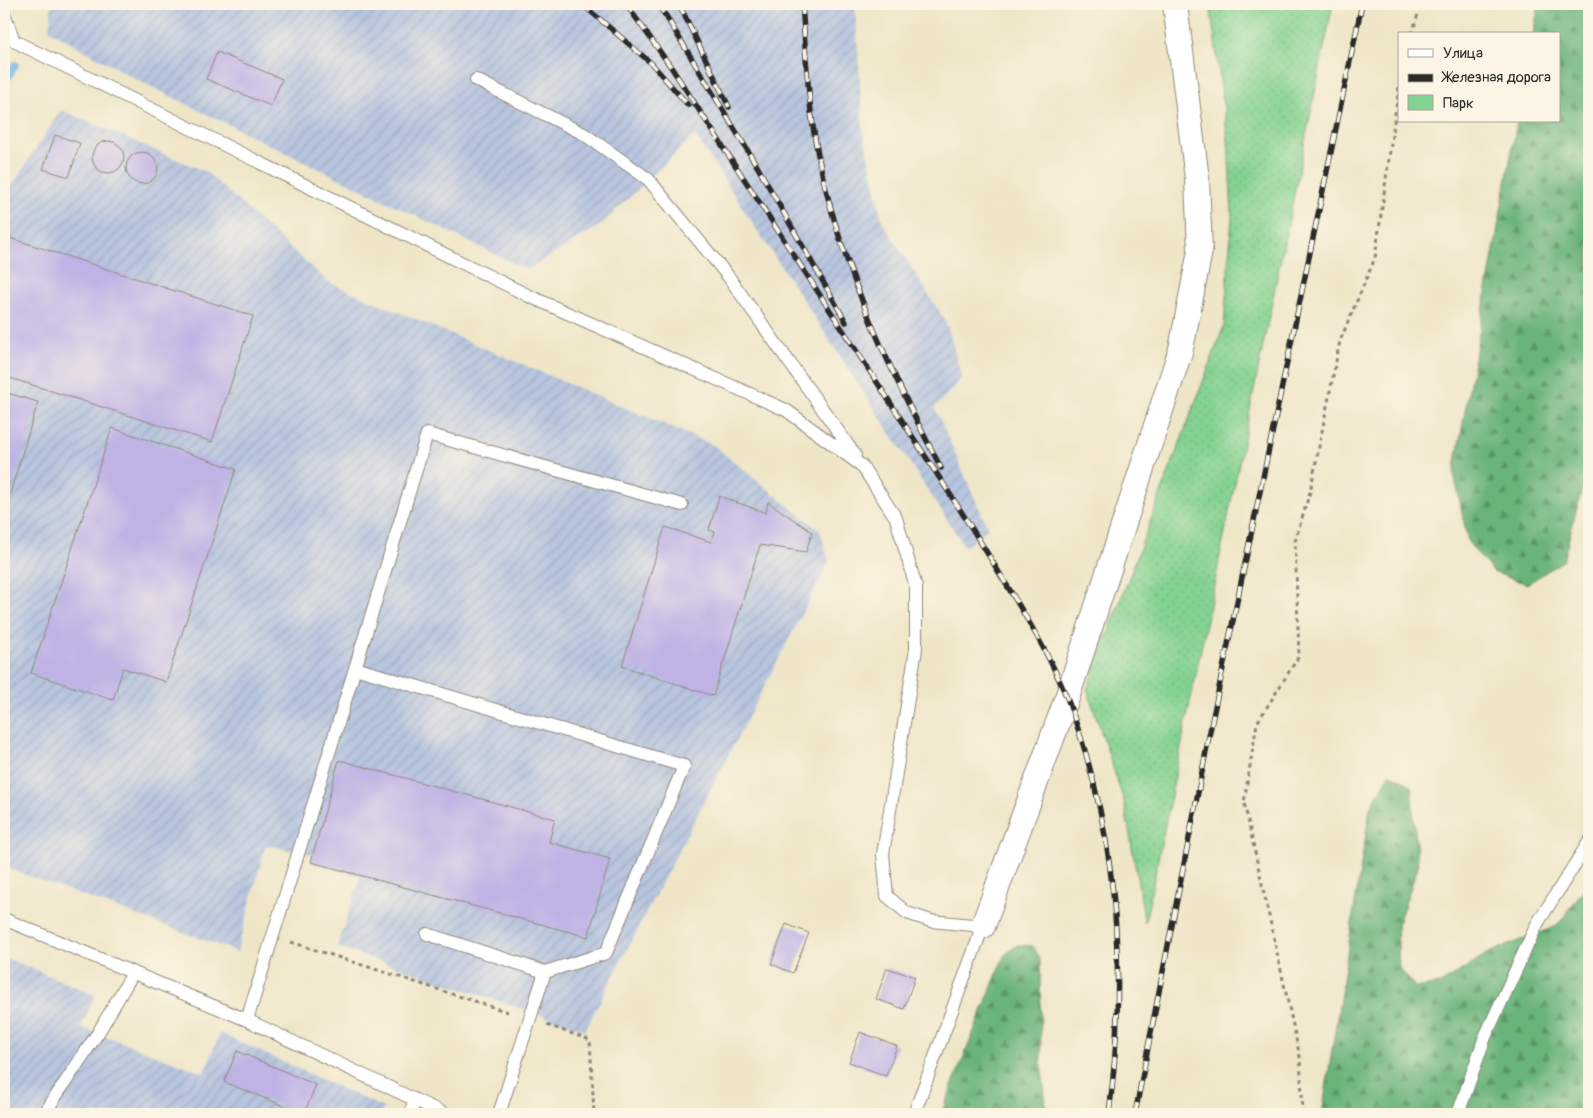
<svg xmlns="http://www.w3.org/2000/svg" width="1593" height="1118" font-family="Pangolin,sans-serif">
  <defs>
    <pattern id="industrial-furrows" width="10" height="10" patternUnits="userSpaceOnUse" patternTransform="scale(1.25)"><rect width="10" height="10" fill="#b7c5de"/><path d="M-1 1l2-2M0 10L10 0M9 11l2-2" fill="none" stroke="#9ea9bf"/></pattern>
    <pattern id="green-dots" width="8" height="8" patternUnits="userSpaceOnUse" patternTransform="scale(1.25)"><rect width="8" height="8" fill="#84d291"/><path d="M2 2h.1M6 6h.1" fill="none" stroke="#72b47d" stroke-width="1.8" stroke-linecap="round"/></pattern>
    <pattern id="forest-firs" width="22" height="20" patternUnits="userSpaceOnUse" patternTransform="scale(1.25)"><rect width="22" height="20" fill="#6bb47b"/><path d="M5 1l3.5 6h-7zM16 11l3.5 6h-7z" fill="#589365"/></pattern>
  </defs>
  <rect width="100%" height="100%" fill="#fcf5e5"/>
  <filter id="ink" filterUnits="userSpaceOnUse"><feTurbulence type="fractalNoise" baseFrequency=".02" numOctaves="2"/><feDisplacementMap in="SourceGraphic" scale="10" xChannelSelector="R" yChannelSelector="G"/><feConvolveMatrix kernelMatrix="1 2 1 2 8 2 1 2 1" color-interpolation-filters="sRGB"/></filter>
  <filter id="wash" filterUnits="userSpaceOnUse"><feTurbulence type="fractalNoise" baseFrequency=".0096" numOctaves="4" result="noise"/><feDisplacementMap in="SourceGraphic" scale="20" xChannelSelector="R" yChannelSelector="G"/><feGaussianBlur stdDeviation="1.12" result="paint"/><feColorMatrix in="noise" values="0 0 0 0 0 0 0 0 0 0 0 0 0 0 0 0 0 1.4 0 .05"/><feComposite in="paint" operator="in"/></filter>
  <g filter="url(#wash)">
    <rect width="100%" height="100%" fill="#efe6c8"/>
    <path fill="url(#industrial-furrows)" d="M52,4h803l8,126 19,91 64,101 16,55 -27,31 53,120 -23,19 -270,-412 -97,92 -71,43 -388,-189 -90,-51z
      M61,110l145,62 122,110 385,163 107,86 9,31 -244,468 -248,-83 24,-71 -50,-14 2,-7 -47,-10 -29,107 -233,-85v-682l7,2z
      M4,957l91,38 -14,32 123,46 16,-40 164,75 -3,6h-377z"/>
    <path fill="url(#green-dots)" stroke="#587e5e" d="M1210,4h123l-188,919 -21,-122 -37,-112 137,-363 8,-110 -4,-76z"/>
    <path fill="url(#forest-firs)" stroke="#4b7053" d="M1539,4h50v458l-26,99 -36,23 -34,-12 -25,-30 -14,-69 63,-352h42v-87h-26z
      M1390,774l21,11 7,82 -21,59 2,42 17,20 24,-4 48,-31 69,-27 32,-44v232h-267l48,-306z
      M1017,945l16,1 7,13 1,103 6,52h-106l63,-158z"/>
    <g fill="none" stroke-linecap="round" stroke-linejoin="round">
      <path stroke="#6fb6e6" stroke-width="8" d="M4,83l11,-18"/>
    </g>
    <g id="blocks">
      <path fill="#bfb3e5" d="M217,52l65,27 -11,27 -65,-27z
        M55,135l25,8 -11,34 -26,-8z
        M92 157a16 16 0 1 1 32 0a16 16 0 1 1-32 0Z
        M126 168a16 16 0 1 1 32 0a16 16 0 1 1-32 0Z
        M4,236l249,80 -41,126 -208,-66z
        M4,392l34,10 -34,111z
        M112,428l124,41 -70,213 -43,-14 -10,32 -82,-27z
        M719,496l47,17 2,-11 44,30 -6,20 -46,-7 -47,151 -91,-30 43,-139 46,15 4,-10 -6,-2z
        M339,760l216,59 -6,23 61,17 -22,78 -277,-75z
        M786,924l23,9 -16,40 -22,-9z
        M887,968l28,9 -11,32 -28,-10z
        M860,1032l37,14 -11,30 -37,-14z
        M237,1051l79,34 -12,29 -80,-32z"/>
    </g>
  </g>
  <g filter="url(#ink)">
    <use href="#blocks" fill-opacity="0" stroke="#8d887a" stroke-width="1"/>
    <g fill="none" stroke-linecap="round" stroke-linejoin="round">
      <defs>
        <path id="lane" d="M4,13l10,28 515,255 257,114 76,56 34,52 20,69v62l-33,205 4,42 20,17 24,8 52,5 -69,188
          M476,80l108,54 64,45 80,97 127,179
          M355,668l329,98 -78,187 -61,19
          M4,919l243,101 198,94
          M427,934l118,38 -46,142
          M247,1020l180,-586 255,71
          M44,1114l54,-81 35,-60
          M410,1114l5,-14
          M1458,1114l27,-77 52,-113 52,-82"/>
        <path id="street" d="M983,926l84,-228 114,-349 19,-98 -3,-72 -22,-175"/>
      </defs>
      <use href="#lane" stroke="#8d887a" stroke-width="14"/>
      <use href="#street" stroke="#8d887a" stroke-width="26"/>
      <path stroke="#8d887a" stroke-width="3" stroke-dasharray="4 4" stroke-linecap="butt" d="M1412,34l9,-30
        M291,942l220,71
        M547,1025l43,15 4,74
        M1303,1114l-3,-57 -56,-255 13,-79 42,-67 -4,-115 15,-49 30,-151 35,-83 24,-172"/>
      <use href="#lane" stroke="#fff" stroke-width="12"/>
      <use href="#street" stroke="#fff" stroke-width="24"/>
      <defs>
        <path id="rail" d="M582,4l69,59 37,42
          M626,4l45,63c82,126 165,252 247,378 29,44 58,89 85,134 24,39 47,77 64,119 51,133 60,276 42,416
          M657,4l9,12 91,150 89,156
          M679,4l50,103
          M802,4c4,50 6,102 16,151 23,113 70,212 123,313
          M1135,1114l77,-393 150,-717"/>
      </defs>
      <use href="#rail" stroke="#2b2b2b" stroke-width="5.5"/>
      <use href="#rail" stroke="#fcf5e5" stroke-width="4" stroke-dasharray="11" stroke-linecap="butt"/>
    </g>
  </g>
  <rect width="1593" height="1118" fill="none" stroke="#fcf5e5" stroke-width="20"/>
  <rect x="1398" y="32" width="162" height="90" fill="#fcf5e5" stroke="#a8a49b"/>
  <rect x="1408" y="49" width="25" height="8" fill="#ffffff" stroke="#a8a49b"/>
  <text x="1443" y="58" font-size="15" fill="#2b2b2b">Улица</text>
  <rect x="1408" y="74" width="25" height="8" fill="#2b2b2b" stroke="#a8a49b"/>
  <text x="1443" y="82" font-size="15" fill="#2b2b2b">Железная дорога</text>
  <rect x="1408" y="95" width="25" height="15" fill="#84d291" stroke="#a8a49b"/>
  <text x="1443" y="108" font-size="15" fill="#2b2b2b">Парк</text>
</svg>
